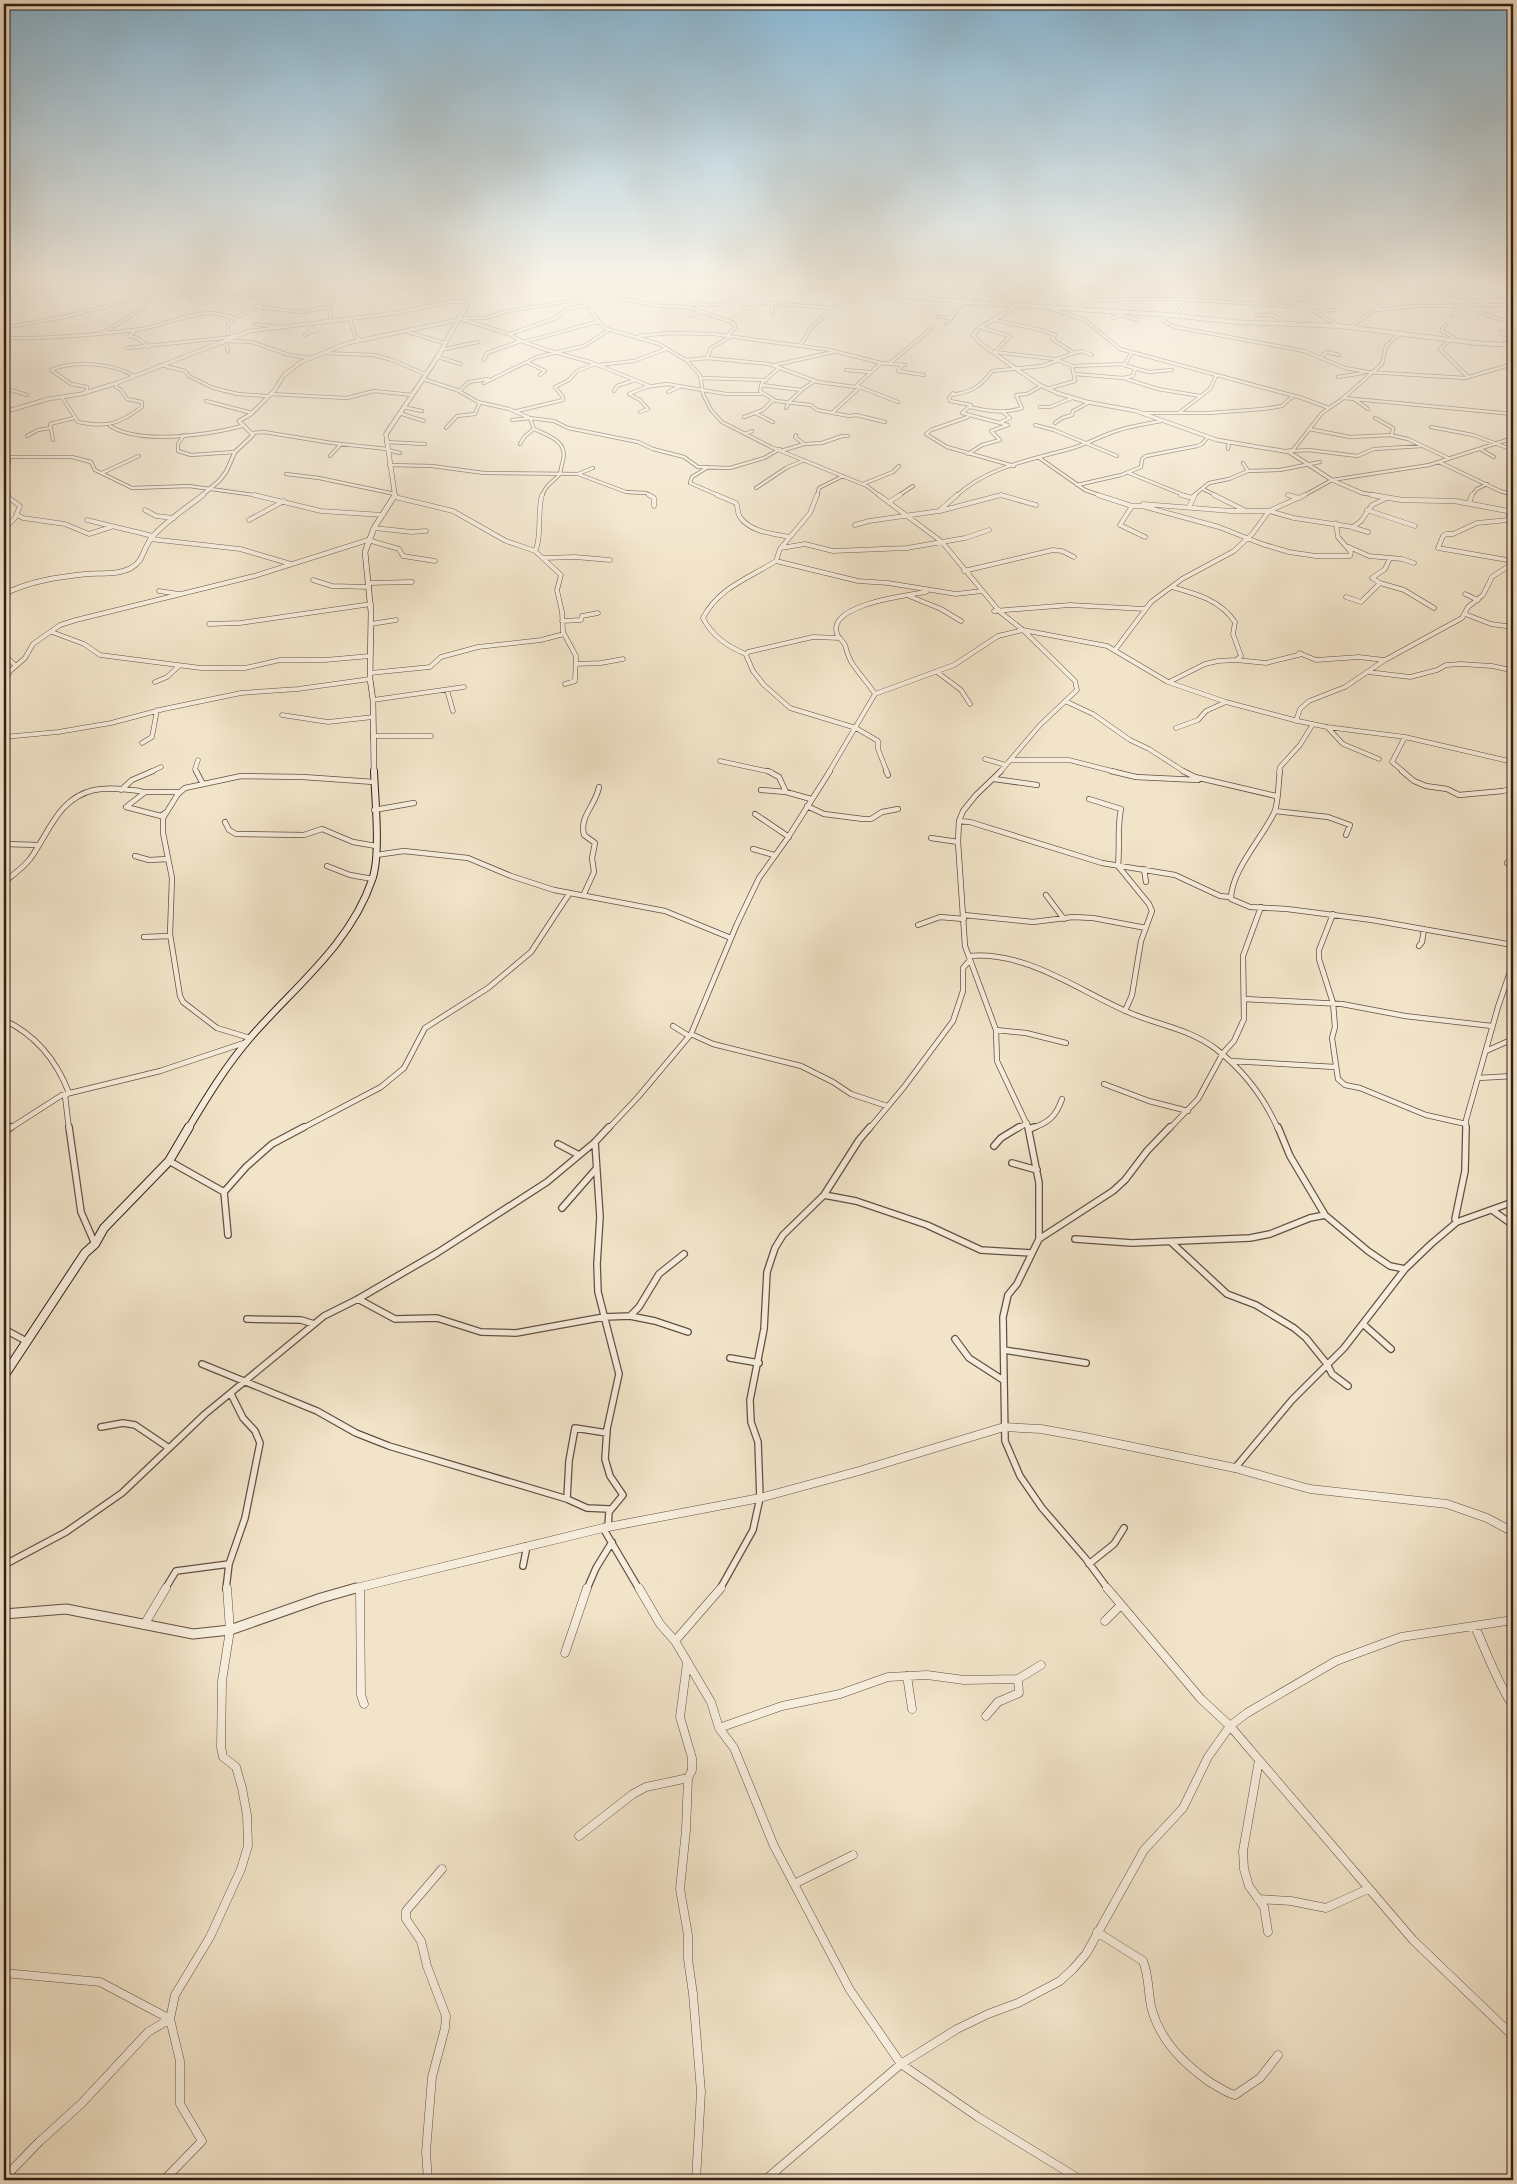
<svg xmlns="http://www.w3.org/2000/svg" width="1517" height="2184" font-family="'Gentium Book Plus',serif">
  <rect width="100%" height="100%" fill="#f2e4c9"/>
  <filter id="stains"><feTurbulence type="fractalNoise" baseFrequency=".004" numOctaves="4"/><feColorMatrix values="0 0 0 0 .2 0 0 0 0 .09 0 0 0 0 .02 0 0 0 .5 -.17"/></filter>
  <radialGradient id="worn" r=".72"><stop offset=".6" stop-color="#630" stop-opacity="0"/><stop offset="1" stop-color="#630" stop-opacity=".3"/></radialGradient>
  <g fill="none" stroke-linecap="round" stroke-linejoin="round">
    <defs>
      <path id="minor-far4" d="M127,282l54,9 95,5
        M473,282l18,3
        M531,282l48,6
        M582,282l-4,12 26,34 55,16 27,16 14,15 3,19 8,16 11,12 49,25 96,39 13,10
        M685,282v10l-7,6 9,4v3
        M881,282l17,5
        M1075,282l30,8
        M1341,282l12,6 17,1
        M1389,282l34,5 63,17
        M1456,282l57,17
        M385,284l11,5 26,-7
        M328,286l-4,5 8,11 -4,6 3,5 -1,8
        M727,286l1,-4
        M824,288l8,-6
        M1429,288l1,-3 9,-3
        M686,289l21,1 5,5
        M929,290l43,6
        M181,291l1,5 8,4
        M283,291l11,-4 1,-5
        M578,291l83,15 27,1 46,16 1,5 -8,8
        M282,292l42,-1 73,-9
        M801,293l7,-7
        M888,295l9,-7 32,2 18,-8
        M604,296l45,-14
        M1066,296l-17,12 36,12 35,29 182,49 27,10
        M845,300l8,2
        M1094,300l-3,-2 2,-4 34,-12
        M688,304l33,1 28,-12 5,-11
        M772,304l1,11
        M994,305l9,-9 21,-14
        M1279,305l14,2
        M258,307l42,5 28,-5
        M745,309l14,-3 -2,-4 75,6 25,-16
        M1075,309l19,-9 45,-1h38l100,6h3v-5l6,-2 19,2 -24,-18
        M1334,310l-21,1 26,15
        M1376,310l42,-4 95,-1
        M1121,312l-1,3 18,5
        M1481,313l28,9
        M1170,315l-7,6 12,6 129,24 41,17 23,4 97,6 48,-14
        M1257,315c12,-1 19,0 28,9
        M691,316l9,-4
        M1175,316l13,-16
        M1452,316l7,-10
        M938,317l14,1
        M350,318l5,18 5,4
        M458,318l51,16 12,7 26,9 43,12 60,24
        M464,318h22l18,-6 78,-13
        M1113,318l7,-3
        M995,320l46,10 14,5 -3,4 22,14 -17,6
        M255,324l25,3
        M309,324l3,6 5,2
        M947,324l13,-19 35,-23
        M1446,325l-4,3v3l11,6 -13,12 28,28
        M980,327l30,9 -14,15
        M1351,327l29,-21v-3l-11,-14 7,-7
        M4,328l60,-11 120,-31 51,-4
        M136,330l-7,6 8,2 12,9
        M104,332l40,-24 4,-5 -7,-5
        M408,332l36,11
        M510,334l46,-16 10,-9 21,-4
        M305,335l8,-5
        M236,336l-8,-3v-8l7,-7 41,-22
        M639,336l31,-3 44,1 116,16 51,13 24,2
        M4,338c46,1 92,-3 138,-9 22,-4 44,-15 67,-16 9,0 17,3 26,5
        M228,341l24,1 37,13 21,3
        M526,341c25,-5 48,-14 72,-19
        M223,343l4,3 1,6
        M1509,344l-8,-12 8,-1 -1,-8h5
        M798,346l7,-7 4,-9 23,-22
        M127,348l106,-11
        M441,350l37,-8
        M994,352l61,7 17,7 53,-2 7,-12
        M322,353l52,2 18,5 33,14
        M1074,353l8,-2 10,4
        M438,357l23,7
        M1321,357l6,-5 12,3
        M707,358l4,-10 19,-11
        M484,360l3,-7 34,-12
        M686,360l21,-2 62,6 49,18 37,5 26,-24
        M527,362l18,9 -5,4
        M889,364l42,-35
        M161,365l24,6 4,5 24,12 25,6 29,2
        M598,365l36,-4 32,-12
        M775,365l58,-13
        M902,365l-4,6 26,4
        M1124,365l24,7 24,-2
        M780,367l-18,16 -2,8 16,10 35,4 6,5 32,6 7,-1 29,7
        M1135,368l-2,8 -10,2 35,11 42,7
        M846,370l23,2
        M1075,374l48,4
        M1338,377l25,-4
        M701,378l65,2
        M423,379l34,11 21,12 31,7 21,9 24,3 14,7 70,14 15,7 31,8 14,10 32,1 34,-10 16,-9
        M484,383l53,-26 47,-11 25,-16
        M761,385l40,5 14,-9
        M857,386l41,16
        M4,388l23,7
        M1047,389l28,-8 -3,-15
        M459,391l10,-9 19,-3
        M614,391l3,-5 18,-6
        M87,392v-5l-16,-3 -20,-14c23,-10 62,-7 83,6
        M668,392l13,-6
        M953,393l-4,5 1,3 21,4 -9,8 46,12 -17,6 9,9 -18,5 -14,9
        M270,394l77,4 27,-7 38,4
        M952,395c21,-4 27,-7 40,-24l50,-5 17,-6
        M62,397l16,25c29,6 41,2 64,-15v-5l-15,-3 -6,-9 -5,-3 1,-4
        M1344,398l169,16
        M1354,399l14,10
        M206,401l46,12
        M403,407l19,4
        M970,407c18,4 34,7 52,1l-6,-13 11,-1 14,-8
        M1040,407h10l22,-9
        M786,408l3,-6 13,-12
        M517,411l46,-11v-3l-8,-10 14,-7 8,-9 18,-7
        M640,412l8,-3 -8,-9 -11,-6 17,-7 21,-3 59,10h35
        M1180,412l30,-23 6,-13
        M399,413l25,8
        M755,413l18,9
        M832,413l27,-25
        M1145,413h64l54,-4 19,-3 10,-9
        M744,417l19,-7 10,-10
        M968,417l-37,13 -5,4 21,13 67,19
        M512,420l18,-2 4,11c16,7 36,13 28,35 -1,3 -1,9 -3,11 -7,8 -13,9 -17,21
        M1001,422l9,-4 -7,-6
        M1055,423l7,-5 10,-3 1,-4 17,-9
        M1035,425l19,5 63,26
        M110,426c31,19 98,9 132,0
        M1431,427l42,8 40,15
        M446,428l11,-12 18,-2 5,-12
        M1309,429l41,8 42,-2 1,-7 -18,-10
        M252,433l12,-1 68,11 55,6
        M745,434l7,-3
        M184,435l-6,9v7l13,4 44,-3
        M796,435l-1,2 9,7
        M1390,435l18,4 40,19
        M27,436l11,-6 12,-2
        M53,440l-3,-16 24,-6
        M386,442l39,2
        M520,444l5,-8 9,-7
        M1228,449l1,-6
        M1480,449l14,8
        M387,450l13,3
        M781,451l23,-7 18,-1 20,-7h6
        M1286,451l7,-1 29,-37 19,-13 41,-36 4,-18 15,-14
        M1292,451l17,-1 48,6 17,-7 48,-3
        M4,453l5,6 -1,7 -4,4
        M330,456l11,-12
        M9,457h63l19,5 4,8 37,18 57,-2 72,10
        M1038,457l47,33 17,6
        M1439,462l61,29 13,4
        M1243,463l5,8
        M389,465l43,1 52,7 94,1 48,18 20,1 5,3
        M708,467l-16,10 -2,6 30,13
        M102,473l37,-17
        M1129,473l57,23
        M286,474l33,4 76,16
        M578,474l15,-6
        M863,484l30,-12 6,-6
        M4,485l4,11
        M1077,485l44,-10 20,-8 1,-8 4,-3 51,-10 5,-2 6,-7
        M756,488l30,-20 18,-8
        M1203,489l14,7
        M1288,495l4,1
        M817,496l2,-8 24,-12
        M898,496l15,-10
        M956,496c33,-30 75,-36 117,-48 14,-4 28,-12 43,-17 14,-5 30,-7 45,-10
        M998,496h6
        M1193,496l16,-13 20,-4 19,-8 32,-1 40,-8
        M1303,496l29,-16 97,-15 84,-27
        M1471,496l6,-7 10,-5"/>
      <path id="minor-far3" d="M254,495l67,16 62,4
        M542,495c-5,17 0,44 -7,56l26,24 -4,15 5,22 1,20 13,24 -1,25 -10,3
        M649,495l5,3v8
        M717,495l19,8c3,5 0,8 4,14 10,15 34,17 50,20
        M817,495l-7,18 -30,36 -4,12 82,20 30,2 68,11 26,-3
        M879,495l63,47 58,70 23,18 52,51 2,9 -37,35 -40,47
        M1098,495l34,11h10l77,21 43,17 27,8 27,4h34l1,-4 -13,-15 -2,-14
        M1181,495l12,3
        M1214,495l30,15
        M1288,495l11,3
        M395,497l58,14 53,30 29,10
        M889,502l11,-7
        M1469,503l3,-8
        M1143,504l88,7h38l25,7 59,9 8,-6 11,-16 15,-7
        M1132,506l-12,19 25,12
        M1189,507l6,-12
        M145,510l11,6 18,2
        M1367,510l48,16
        M940,511l61,-16 35,10
        M1509,511l-1,9 -31,3 -24,11h-7l-3,2 -5,12 75,13
        M17,515l6,3 42,6 24,10 22,-7
        M87,520l66,16
        M249,520l35,-19
        M855,525l14,-4 70,-10 18,-16
        M1351,527l17,5
        M374,528l38,4 14,-1
        M4,529l11,-11 5,-12 -11,-8 -1,-3
        M150,539l90,10 51,15
        M1349,547l20,9 33,3 12,4
        M781,548l24,-4 28,7 74,-3 58,-10 24,-8
        M543,558l32,-1 35,3
        M1390,558l-5,11 -13,9 8,5 24,7 30,18
        M964,571l89,-21 9,1 12,6
        M313,580l19,6 37,1
        M368,583l44,-1
        M1172,587c25,7 48,13 63,35l-2,12 8,22 -5,4
        M159,591l20,3
        M1465,594l13,6
        M909,596l32,13 20,12
        M1346,597l15,5 19,-19
        M994,611l76,-6 75,4
        M1465,614l26,10 22,3
        M562,621l19,-1 1,-4 16,-3
        M209,624l31,-1 131,-19
        M371,624l25,-4
        M52,632l32,12 16,11 101,13h44l35,-8h45l45,-4
        M840,638l-27,-1 -65,15 -2,3 7,16 11,14 26,23 66,20 22,13v8l9,23
        M1115,650l36,-48 31,-23 52,-28 19,-18 16,-22 36,-16
        M1299,653l17,7 43,-3 25,3
        M746,654c-18,-7 -34,-18 -43,-36 15,-30 46,-40 73,-57
        M4,655l11,10
        M576,664l25,-1 22,-4
        M937,672l24,18 9,14
        M1368,672l42,5 27,-7 9,-5 15,-1 31,2 19,4
        M370,673l60,-6 11,-10 37,-10 63,-7 23,-6
        M155,682l12,-5 12,-11
        M1169,682l36,-18 13,-3 18,-1 30,3 36,-9
        M4,684l6,-13 15,-13 8,-14 27,-19 16,-5 178,-44 114,-36 31,9 4,7 32,5
        M447,690l6,21
        M875,694c-7,-11 -16,-20 -23,-31 -4,-6 -5,-12 -7,-18 -2,-4 -5,-6 -7,-9 -16,-31 71,-41 88,-44
        M373,700l91,-13
        M1065,701l28,13 37,26 19,9 36,23
        M282,715l46,7 45,-5
        M1296,721l4,-12 9,-8 36,-14 40,-27 77,-42 6,-11 15,-12 9,-18 21,-14
        M1327,727l16,17 36,15
        M1176,728l22,-8 8,-9 20,-9
        M373,736h58
        M4,737l54,-5 53,-9 53,-14 77,-16 57,-4 72,-10
        M142,743l10,-6 5,-27
        M985,759l21,6
        M1011,760h58l47,12
        M720,761l51,11
        M150,772l11,-5
        M197,772l-2,-3 3,-9
        M829,772l46,-78 79,-29 44,-29 25,-6 84,16 61,36 58,20 72,19 29,6 78,10 108,25
        M1279,772l1,-5 20,-22 13,-21
        M1404,772l-12,-10 13,-25"/>
      <path id="minor-far2" d="M196,771l7,13
        M768,771l11,6 7,15
        M886,771l2,4
        M1001,771l-25,24 -13,16 -4,10 -1,21 7,104 31,84 1,31 32,68
        M1111,771l25,6 62,3
        M1183,771l12,6 81,19
        M1280,771c-2,12 -1,31 -6,42 -12,25 -43,58 -43,86l19,8 37,2 85,11 141,25
        M1402,771l12,10 12,5 21,3 12,6 44,-4 10,-3
        M994,779l43,6
        M121,790l11,-10 21,-9
        M761,790l25,2 25,7
        M143,792h37
        M1089,799l32,10c-4,19 -1,38 -3,57l31,38 3,7 -11,30 -9,54 -7,16
        M807,806l17,8 39,5h8l11,-7 16,-3
        M374,810l40,-7
        M1275,811l53,6 22,8 -4,10
        M755,814l34,23
        M959,821l11,1 132,41 73,12 45,21 10,1
        M225,822l4,8 7,4 68,1 18,-6 31,13 23,4
        M931,838l27,4
        M4,844l34,1
        M753,849l21,6
        M376,855l28,-4 64,7 43,18 43,14 111,21 66,27
        M135,856l14,4 19,-1
        M1507,863l6,-5
        M327,866l23,9 23,4
        M1144,869l2,13
        M4,882c9,-7 19,-14 26,-23 19,-26 28,-61 64,-69 15,-3 31,-1 46,1l4,2 -18,14 35,9 4,-3
        M1046,895l18,24
        M583,896l11,-24 -2,-14 3,-15 -11,-8c-5,-19 12,-30 15,-48
        M1333,914l-14,36v9l14,44 2,24 -3,11 6,41 7,6 15,3 66,27 40,9
        M964,915l69,7 40,-5 20,1 53,10
        M918,925l22,-8 24,2
        M144,937l26,-1
        M1419,946l3,-4 2,-13
        M969,956c58,-5 108,34 159,56 29,13 62,17 88,37 27,21 48,48 62,80
        M1244,999l98,5 63,12 87,10
        M4,1020c32,15 52,39 65,73l-4,3 4,33
        M673,1026l16,10
        M996,1030l30,3 40,10
        M691,1034l22,10 88,22 32,16 18,12 36,12
        M250,1038l-33,-10 -34,-26 -3,-6 -10,-62 2,-56 -9,-45v-15l15,-24 7,-6 56,-12 62,1 71,5
        M1486,1051l27,-12
        M1231,1061l104,6
        M1478,1078l35,-2
        M1104,1084l45,17 39,10
        M9,1129l53,-34 98,-24 87,-29
        M301,1129l80,-42 23,-19 21,-40 63,-40 43,-36 38,-58
        M608,1129l30,-32 53,-63 46,-110 22,-46 28,-39 43,-68
        M869,1129l35,-42 49,-66 10,-30v-23l7,-8
        M1017,1129l10,-6
        M1030,1129c18,-6 26,-12 32,-30
        M1169,1129l29,-30 25,-46 11,-12 10,-22 -1,-63 18,-49
        M1466,1129v-9l32,-113 15,-44"/>
      <path id="minor-far1" d="M69,1127l12,85 14,32
        M1028,1127l11,56v56l-22,45 -9,11 -5,22 2,124 15,35 22,32 44,51 22,30
        M1278,1127l12,29 35,59 43,36 22,15 15,3
        M1029,1129l5,-2
        M4,1132l7,-5
        M595,1142l5,75 -3,47 1,28 21,82 -12,55 -2,30 5,17 13,19 -14,17 -1,15
        M558,1144l21,11
        M994,1146l7,-8 18,-11
        M169,1161l55,31
        M1012,1163l25,7
        M824,1195l32,6 71,24 54,25 50,3
        M562,1208l34,-39
        M1492,1210l21,15
        M1457,1222l-2,-3 10,-48 1,-44
        M228,1235l-4,-43 22,-25 26,-23 32,-17
        M1039,1239l74,-48 12,-11 22,-29 23,-24
        M1075,1239l57,4 118,-5 20,-4 40,-16 15,-3
        M1171,1242l56,52 29,11 38,23 12,10 21,26 5,10 16,12
        M358,1299l37,20 42,-1 44,14 35,1 88,-16 26,-1 9,-9 20,-33 25,-20
        M630,1316l25,5 33,11
        M247,1319l54,1 13,4
        M1363,1324l28,25
        M4,1329l22,12
        M955,1339l14,19 34,22
        M1004,1350l82,13
        M730,1358l29,5
        M202,1364l115,47 39,22 33,13 178,53 20,9 22,1
        M101,1427l22,-4 12,2 34,23
        M1235,1468l57,-68 52,-52 61,-79 26,-25 26,-22 56,-20
        M567,1499l2,-38 6,-33 32,5
        M603,1528l36,61
        M1089,1564l25,-20 10,-16
        M4,1565l62,-33 56,-39 83,-79 119,-98 34,-17 79,-46 110,-71 48,-40 14,-15
        M523,1566l4,-20
        M360,1587v2
        M165,1589l11,-18 53,-7
        M226,1589l3,-25 16,-46 15,-75 -5,-12 -12,-13 -12,-24
        M587,1589l9,-21 16,-26
        M720,1589l33,-59 7,-32 -2,-56 -7,-20 -1,-22 14,-71 3,-57 8,-24 8,-13 41,-40 35,-55 11,-13"/>
      <path id="minor" d="M360,1588l1,107 3,9
        M639,1588l21,36 15,17 36,61 8,26 15,20 40,98 76,144 51,74 77,53 103,63
        M1107,1588l94,111 29,27 183,214 100,96
        M1105,1621l15,-15
        M144,1625l22,-37
        M1475,1627c12,26 22,55 38,79
        M675,1641l46,-53
        M565,1653l22,-65
        M687,1663l-7,54 12,41v12l-4,8 -2,52 -6,59 8,46v24l5,35 8,98 -5,88
        M907,1676l5,33
        M986,1716l12,-14 21,-9 -1,-14
        M719,1728l63,-22 58,-12 48,-17 39,-2 37,5 54,-1 23,-14
        M1259,1760l-16,91 1,18 5,17 15,21 4,25
        M579,1836l54,-42 13,-7 42,-9
        M794,1884l59,-29
        M1258,1899l33,2 35,7 42,-19
        M1097,1932l46,29c6,15 5,30 8,45 8,34 33,58 60,77 8,4 15,10 24,12l25,-17 18,-23
        M4,1973l96,9 70,37 10,42v43l22,37 -38,39
        M4,2178l35,-36 43,-39 66,-71 22,-13 5,-24 35,-58 31,-68 7,-23 -1,-31 -5,-27 -6,-21 -13,-10 -2,-10 1,-66 8,-51 -3,-42
        M428,2180l-2,-28 6,-75 13,-49 1,-12 -19,-50 -6,-25 -15,-22v-8l36,-42
        M765,2180l136,-116 56,-35 31,-15 30,-11 42,-22 13,-12 13,-15 58,-104 39,-42 25,-51 22,-31 17,-13 89,-52 65,-24 112,-17"/>
      <path id="tertiary-far3" d="M4,301l39,-10 58,-9
        M1017,306l-38,22 -6,7 8,9 57,40 19,9 30,9 49,9 81,29 72,12 43,28 30,13 17,3
        M4,412l44,-13 33,-5 36,-11 133,-52 146,-18 53,-11 20,-1
        M201,496l18,-15 7,-9 9,-20 18,-17 -14,-14 12,-7 23,-23 10,-16 17,-13 47,-19 109,-23"/>
      <path id="tertiary-far2" d="M1372,495l30,5 53,1 58,11
        M4,594c26,-13 54,-17 82,-20 15,-1 32,1 45,-6 12,-6 12,-18 19,-28 9,-14 39,-34 53,-45"/>
      <path id="tertiary-far1" d="M352,1589l251,-61 157,-30 99,-27 145,-44 37,2 44,8 150,31 75,21 137,15 40,14 26,14"/>
      <path id="tertiary" d="M4,1614l62,-5 127,25 37,-4 91,-32 35,-10"/>
      <path id="secondary-far3" d="M768,282l196,20 206,13 65,7 104,4 137,17 37,2
        M395,496l-9,-62 51,-76 32,-57 27,-19"/>
      <path id="secondary-far2" d="M374,772l-1,-72 -3,-21 1,-67 -6,-60 9,-24 21,-33"/>
      <path id="secondary-far1" d="M188,1129c19,-32 38,-63 62,-91 43,-50 100,-93 122,-158 9,-24 3,-81 2,-109"/>
      <path id="secondary" d="M4,1376l81,-123 10,-9 9,-16 65,-67 20,-34"/>
    </defs>
    <use href="#minor-far4" stroke="#635044" stroke-width="4"/>
    <use href="#minor-far3" stroke="#635044" stroke-width="5"/>
    <use href="#minor-far2" stroke="#635044" stroke-width="6"/>
    <use href="#minor-far1" stroke="#635044" stroke-width="8"/>
    <use href="#minor" stroke="#635044" stroke-width="9"/>
    <use href="#tertiary-far3" stroke="#635044" stroke-width="4.5"/>
    <use href="#tertiary-far2" stroke="#635044" stroke-width="5.5"/>
    <use href="#tertiary-far1" stroke="#635044" stroke-width="9"/>
    <use href="#tertiary" stroke="#635044" stroke-width="11"/>
    <use href="#secondary-far3" stroke="#331f17" stroke-width="5"/>
    <use href="#secondary-far2" stroke="#331f17" stroke-width="6"/>
    <use href="#secondary-far1" stroke="#331f17" stroke-width="8"/>
    <use href="#secondary" stroke="#331f17" stroke-width="10"/>
    <use href="#minor-far4" stroke="#f7eddc" stroke-width="2.5"/>
    <use href="#minor-far3" stroke="#f7eddc" stroke-width="4"/>
    <use href="#minor-far2" stroke="#f7eddc" stroke-width="4.5"/>
    <use href="#minor-far1" stroke="#f7eddc" stroke-width="5.5"/>
    <use href="#minor" stroke="#f7eddc" stroke-width="8"/>
    <use href="#tertiary-far3" stroke="#f7eddc" stroke-width="3"/>
    <use href="#tertiary-far2" stroke="#f7eddc" stroke-width="4.5"/>
    <use href="#tertiary-far1" stroke="#f7eddc" stroke-width="8"/>
    <use href="#tertiary" stroke="#f7eddc" stroke-width="9"/>
    <use href="#secondary-far3" stroke="#f7eddc" stroke-width="4"/>
    <use href="#secondary-far2" stroke="#f7eddc" stroke-width="5"/>
    <use href="#secondary-far1" stroke="#f7eddc" stroke-width="6"/>
    <use href="#secondary" stroke="#f7eddc" stroke-width="8"/>
  </g>
  <linearGradient id="sky" x2="0" y2="1"><stop stop-color="#89b8d6"/><stop offset="0.48" stop-color="#f9f3e7"/><stop offset="1" stop-color="#f9f3e7" stop-opacity="0"/></linearGradient>
  <rect width="1517" height="587" fill="url(#sky)"/>
  <rect width="1517" height="2184" fill="none" stroke="#f2e4c9" stroke-width="20"/>
  <rect x="5" y="5" width="1507" height="2174" fill="none" stroke="#331f17" stroke-width="2.5"/>
  <rect x="10" y="10" width="1497" height="2164" fill="none" stroke="#331f17"/>
  <rect width="100%" height="100%" filter="url(#stains)"/>
  <rect width="100%" height="100%" fill="url(#worn)"/>
</svg>
